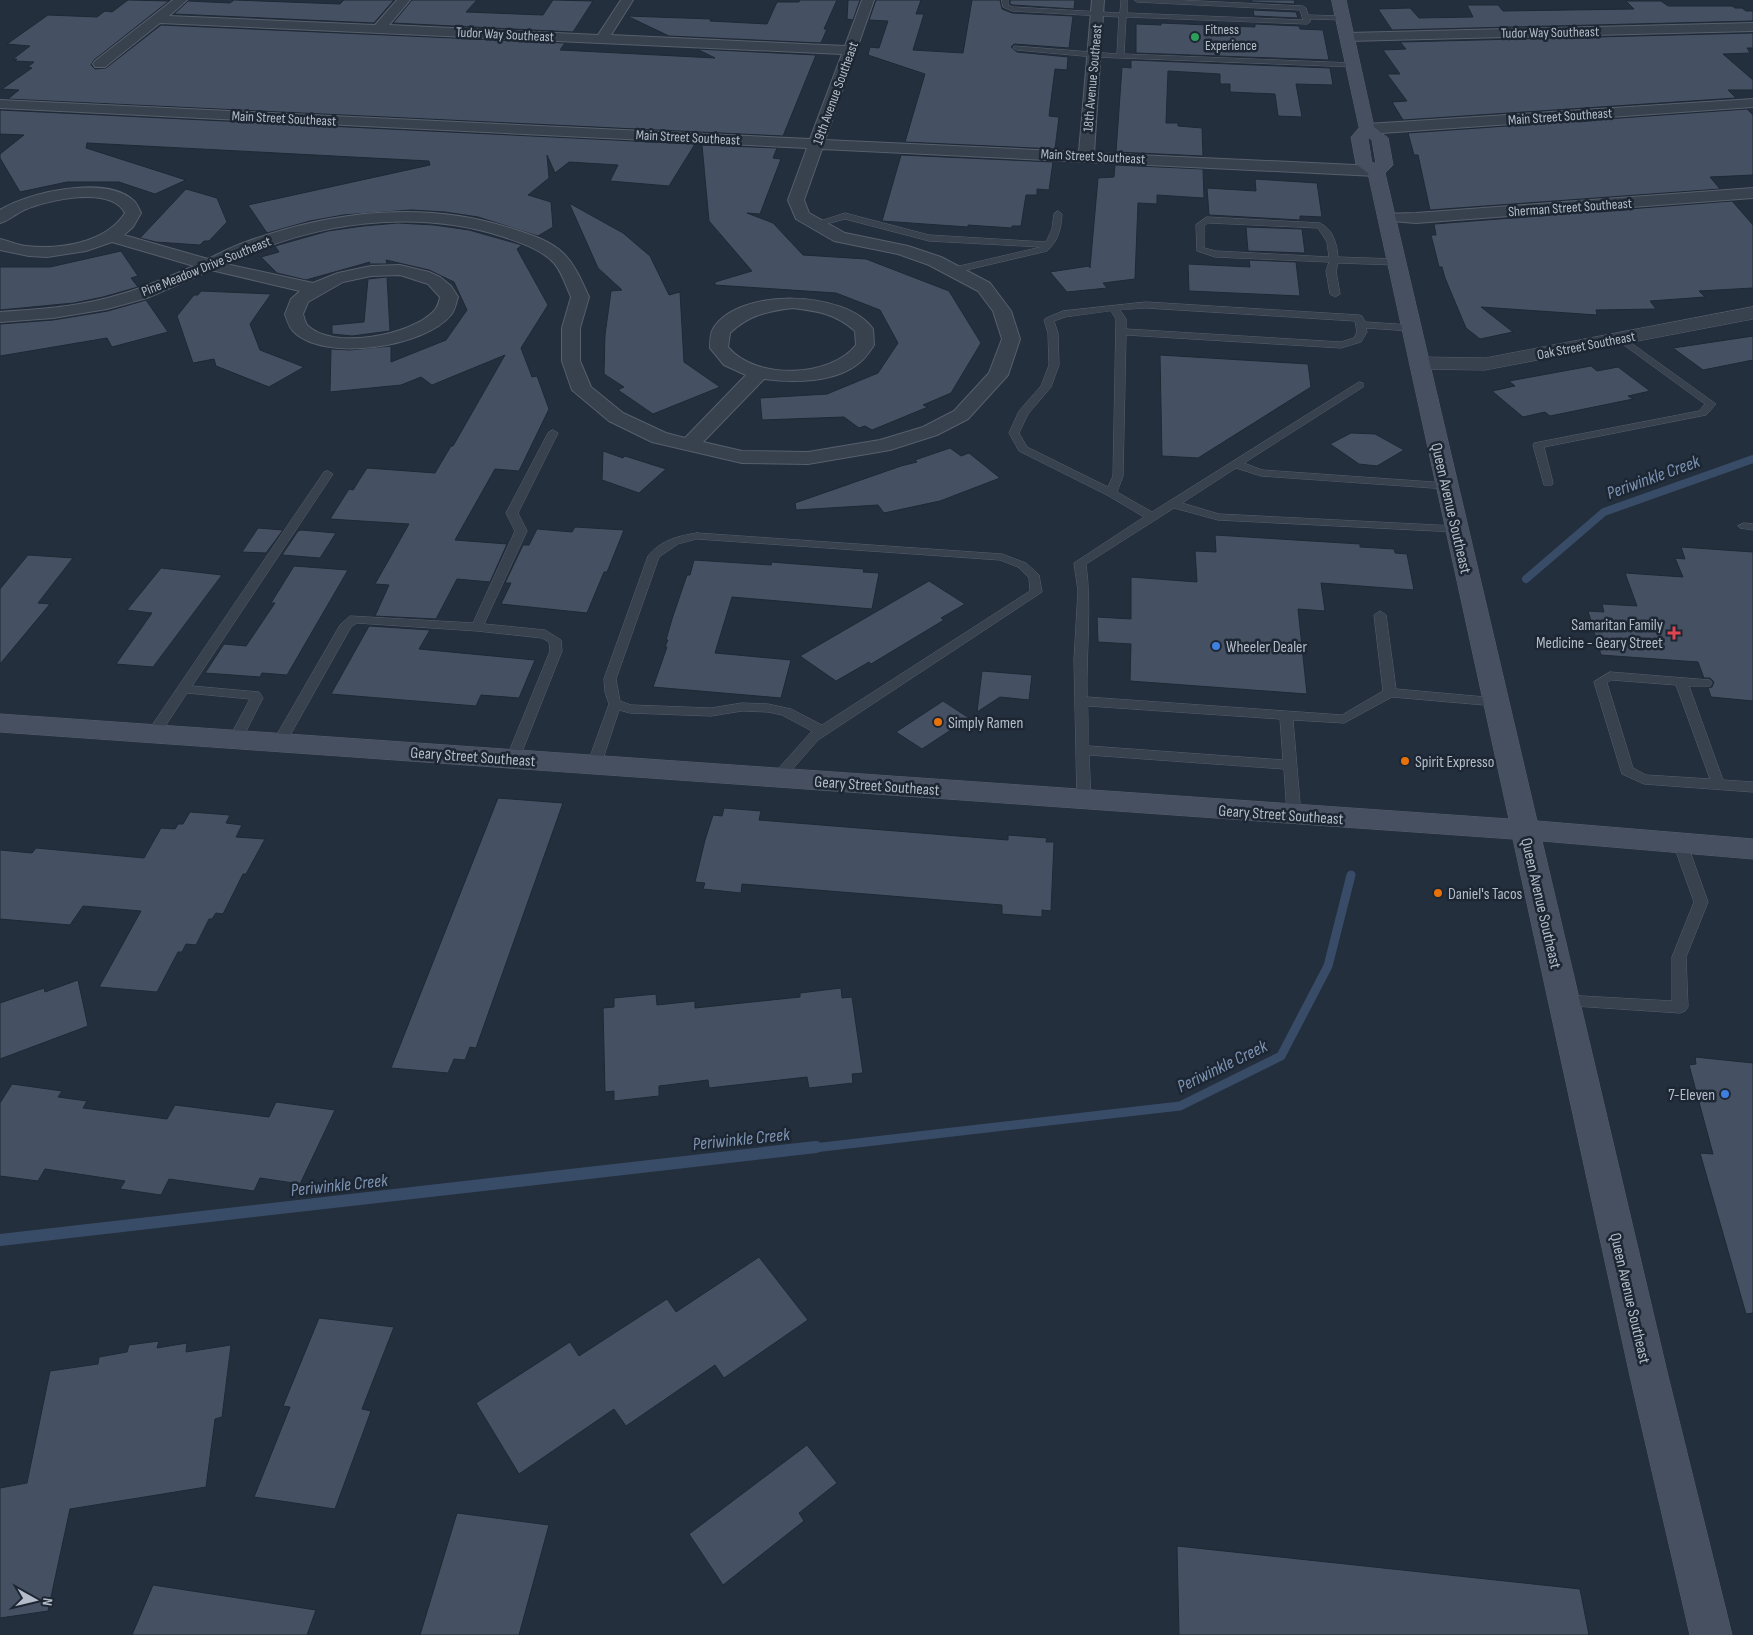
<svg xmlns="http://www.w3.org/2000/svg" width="1753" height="1635" font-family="'Sofia Sans Condensed',sans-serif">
  <rect width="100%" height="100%" fill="#242f3e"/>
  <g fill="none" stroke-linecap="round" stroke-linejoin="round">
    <path stroke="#394c67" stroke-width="8" d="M1526,579l78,-67 149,-53"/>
    <path stroke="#394c67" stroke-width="9" d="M805,1149l375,-43 101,-50 47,-90 23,-91"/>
    <path stroke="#394c67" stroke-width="12" d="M0,1240l816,-93"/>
  </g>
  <path fill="#455162" stroke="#1f2835" d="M128,0l41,1 -75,59 -3,5 4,4 11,-1 55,-43 404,18 -5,7 155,8 -18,-9 119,6 -33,81 -775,-37 11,-9 -17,-1 30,-21 -4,-1 6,-5 -19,-1 2,-2h-4l17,-13 -23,-2 41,-29 49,2 8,-6 7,1z
    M234,0l106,4 4,-4h50l-20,23 -200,-9 14,-13 42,2z
    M412,0h65l-11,12 77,3 10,-15 40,1 -20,31 -180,-9z
    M800,0h37l-13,29h3l-6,14 -152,-7 -42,-20 84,3 -1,2 57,3 10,-22h22z
    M848,0h12l-7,20 -6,-1z
    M876,0h45l-5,14h8l-11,36 50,3 9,-53h28l2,9 10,4 61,3 -4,32 -55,-4 -3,3 6,5 51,5 -1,13 -12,-1 -6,47 10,1 -4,32 -150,-7 20,-68 -57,-19 2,-8 9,1 9,-27 -19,-1z
    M1010,0h65l-1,9 -61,-4 -3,-1z
    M1251,0h43l1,4 -43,-2z
    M1626,1h35l7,5h64l3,2h7l4,3h7v10l-361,9 -14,-21 32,-1 9,10 54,-1 -6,-12h31l5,6 131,-2z
    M1253,10l43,2 2,6 -44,-2z
    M1161,23l94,4v-3l44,2 1,3 23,1 6,30 -193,-7v-29l25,1z
    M1753,33v15h-6l3,5 -27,1 30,26v10h-25l8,8 -333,22 -11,-18 15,-1 -20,-27h13l-17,-24 23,-1 -6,-7z
    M1131,60l199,8 3,17 -37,-1 6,33 -24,-1 -3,-22 -45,-2v-8h-10v-10l-52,-3 -2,52h12v3l24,2 1,28 -87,-4 6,-85 9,1z
    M1747,109l6,6v60l-43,2 10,12 -290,21 -12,-55h-4l-6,-22z
    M0,110l695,34 -26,42 -59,-5 8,-16 -49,-3 -14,11 -8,-18 2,23 -21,17 23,7 2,25 -15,9 -60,-19 -33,-5 -34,-2 -68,5 -33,6 -43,12 -19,-28 182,-40 -1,-4 -342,-18 -1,5 100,32 -31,14 -36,-12h-52l-47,10 -20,-34v-4l24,-19 -24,-1z
    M702,145l75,3 -4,10 8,1 -21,55 -13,-1 26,10 30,32 63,4 83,32 32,52 -30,50 -28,12 5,2 -56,23 -7,-4 -6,2 -15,-11 -82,3 -2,-22 67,-4 51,-21 20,-30 -18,-33 -44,-17 -121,-8v-3l37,-11 -43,-50z
    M901,155l152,7 -4,28 -12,-1v6h-11l-5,31h-9v2l-44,-3v2l-86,-6z
    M1115,165l88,4 1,29 -47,-3v9l-19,-1 -3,76 -32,4 4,5 -40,4 -17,-20 39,-6 1,2 8,-90 16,-1z
    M1255,179l62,4 5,34 -22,-1v4l-91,-5 -2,-27 49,3z
    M186,189l31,9 10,24 -18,19h-5l-4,4 -44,-3 -16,-4z
    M1732,201l21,24v63l-54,3 6,6 -55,4 6,8 -60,1 1,5 -116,-8 32,25 -33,7 -14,-11 -21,-50 -3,-11h-3l-8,-32h5l-2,-11z
    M569,203l54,30 27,23 19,39 11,-3 4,70 36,25 -67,27 -35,-24 6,-3 -20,-13 1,-39 6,-44 11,-1 -24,-22z
    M398,223l36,2 35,5 53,15 -5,4 31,56 -27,43 11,29 5,-1 12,33 -30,62 -24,-2 -40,71 52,4 -17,38 -33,-3 -21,40 -61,-3 14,-31 -14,-1 34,-60 -79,-5 19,-30 4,1 14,-22 68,5 16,-27h2l52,-91 -73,30 -11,-8 -20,8 -71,7 1,-43 19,1 41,-4v16l55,-22 21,-30 -13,-28 -25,-12 -43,-10 1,4h-18l1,-2 -64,18 -29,-7 -16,-16 18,-5 -4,-6 53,-15 35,-5z
    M1246,227l56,2 3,24 -57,-2z
    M121,251l17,25 -7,2 7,9 -35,10 -29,6 -74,7v-43h50z
    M1249,260l47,2 4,34 -111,-5 -1,-27 62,3z
    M387,277l3,54 -38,5 -20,-2v-9l32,-3 4,-43z
    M201,291l70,3 -21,30 10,26 44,17 -35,20 -53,-21 -2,-7 -21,4 -16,-47 17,-21h4z
    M146,300l22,32 -56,15 -5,-9 -107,18v-32l53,-4 55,-9z
    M1753,336v24l-50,10 -30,-22z
    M1160,355l148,9 3,23 -113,71 -36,-2z
    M1591,366l6,5 21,-4 32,24 -22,5 5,3 -83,17 -5,-4 -22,5 -31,-26 23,-5 -6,-5z
    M1351,433l24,1 29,16 -27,16 -18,-2 -29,-20z
    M950,448l11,8 8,-3 31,25 -60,23 -56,12 -6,-8 -82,5 -1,-7 106,-37 16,-4 -2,-2z
    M603,451l20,7 2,-2 41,13 -27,24 -37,-13z
    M575,527l49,3 -17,42h-3l-17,41 -86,-9 10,-21h-6l18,-38h6l8,-16 35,3z
    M258,528l25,2 -17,23 -24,-1z
    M301,530l35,3 -16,25 -38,-3 16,-24z
    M1215,535l145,9v3l34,2 1,4 12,1 7,36 -93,-7 4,28 -27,-2 9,85 -177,-13 1,-37 -33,-2 -1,-25 34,2v-42l66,5 -2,-31 21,1z
    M1681,547l72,5v149l-42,-4 -3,-9 4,-1 2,-5 -4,-4h-6l-6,-16 -97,-7 -13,-44 16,1 -2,-8 35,2 -12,-33 58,4 -8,-19 10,1z
    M28,555l45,3 -35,45 12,1 -50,60v-75z
    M694,560l77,5 1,-3 11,1 81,6 -1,3 16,1 -7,36 -140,-12 -17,56 76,7 -10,38 -128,-11 14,-40h-2l3,-7h-2l6,-21 15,-44h3z
    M294,566l54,4 -61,105 -25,-2 -2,4 -55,-4 19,-29 22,2 29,-43h-4z
    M161,568l61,7 -69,92 -37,-3 36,-51 -25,-3z
    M929,581l36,23 -24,14 3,2 -73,44 -2,-2 -33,19 -36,-25z
    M369,626l61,4 -11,19 116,11 -16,38 -38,-3 -5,11 -145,-12z
    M982,671l50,4 -3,25 -29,-3 -23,15z
    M943,701l26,17 -47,31 -26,-17z
    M498,798l65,5 -87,245 -6,-1 -5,13 -11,-1 -6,14 -57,-5z
    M724,808l37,3 -2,9 249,20v-5l39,3 -1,4h8l-3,69 -9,-1v7l-40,-3v-9l-260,-21 -1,9 -38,-4 2,-6 -10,-1 10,-42 8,-25 9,1z
    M190,812l40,3 -4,8 16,2 -6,12 29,2 -19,35h-3l-20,40 -7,-1 -4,6h-3l-13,26 -10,-1 -4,8h-4l-21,40 -58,-5 42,-76 -58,-5 -13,19 -70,-6v-69l32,3 4,-5 108,10 17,-30 14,1 3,-5h5z
    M78,980l10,46 -88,33v-56l44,-15 1,4z
    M841,988l1,10 10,-1 11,76 -11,1 1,9 -44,5 -2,-11 -98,11 -1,-8 -49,6v10l-45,5v-10l-9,1 -2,-84 11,-1v-9l42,-4 1,11 38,-4v7l105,-11v-4z
    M1695,1057l58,6v250l-7,1 -46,-161 13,1 -24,-89 7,-1z
    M12,1084l50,7 -4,6 29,4 -4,7 84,11 8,-14 94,12 7,-15 59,8 -35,74 -40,-6 -6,13 -85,-12 -8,16 -41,-6 5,-8 -80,-12 -7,12 -38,-5v-73z
    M759,1257l49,63 -84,58 -9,-13 -89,61 -12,-17 -95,65 -43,-71 94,-61 9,14 88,-57 9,13z
    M319,1318l75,9 -32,82 9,2 -36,98 -81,-12 36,-90 -7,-1z
    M159,1341l-2,7 30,-5 -1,9 45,-7 -9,72 -7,2 -9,68 -136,22 -22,102 -48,7v-130l27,-5 23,-112 48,-7 1,-7 28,-5 2,-7z
    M807,1445l30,38 -38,30 5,8 -81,64 -34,-51z
    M457,1513l92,12 -30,110h-99z
    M1177,1546l403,43 9,46h-410z
    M153,1585l163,25 -9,25h-175z"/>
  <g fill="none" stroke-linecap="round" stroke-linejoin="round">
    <defs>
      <path id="service" d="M1002,0h6v5l5,2 107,6 1,-13h6v13l176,7 -3,-10 -163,-8 -3,-2h45l124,6 3,2 2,7 35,1 3,2 -3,2 -33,-1v3l-3,2 -181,-7 -2,37 230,9 4,2 -4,2 -260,-10 -77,-7 -4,-2 1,-2 103,8 2,-37 -107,-6 -9,-4z
        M1058,211l4,3c-1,16 -4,27 -15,37l-93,22 -3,-1v-4l90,-21 -112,-6 -84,-22 -30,8 -4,-3 34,-11 84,22 117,7 6,-13 2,-15z
        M1207,217l113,6c13,6 17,21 18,34l58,2 5,3 -5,3 -58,-2 -2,8 4,23 -5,3 -5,-3 -4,-23 3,-9 -114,-5 -18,-6 -1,-26zM1209,223l109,5 9,14 2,15 -113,-6 -12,-3v-22z
        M1146,302l213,13 3,1 3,6 46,3 5,3 -5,3 -45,-3 1,4 -6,10 -20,6 -215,-13 -3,141 -6,16 35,20 207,-130 4,1v4l-119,76 18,7 185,13 5,3 -5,3 -186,-13 -25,-8 -54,35 37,11 237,12 6,3 -6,3 -238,-12 -44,-12 -88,56c6,44 0,89 1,133l255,18 41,-24 -9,-76 6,-4 6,4 10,74 100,9 6,4 -6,4 -104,-9 -48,26 -51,-3 8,95 -2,3h-10l-2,-3 -3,-46 -195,-14 2,45 -2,3h-10l-2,-3 -3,-140 4,-69 -4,-28 70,-46 -37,-22 -88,-44 -10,-18 10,-22 22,-25 8,-21 -1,-32 -4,-13 2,-2 17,-7zM1146,308l209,13 2,11 -3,6 -13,4 -215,-13v-10l-6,-9zM1111,311l5,8 -3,157 -5,11 -81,-40 -8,-14 9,-19 23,-27 8,-22 -1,-32 -4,-12 11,-4zM1088,706l192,13 3,41 -194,-14z
        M1620,335l96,69 -10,11 -162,32 9,36 -1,2h-8l-11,-40 1,-2 165,-32 6,-7 -88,-64 -2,-2z
        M553,430l5,3 -40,80 9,18 -43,93 61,6 16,10 1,11 -44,111h-10l-2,-3 44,-108 -1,-9 -7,-4 -65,-7 -120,-8 -6,4 -67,119h-10l-2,-3 68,-118 10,-9 123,7 42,-92 -9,-18 42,-80z
        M328,471l5,3 -141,212 67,6 4,6 -23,45h-10l-2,-3 22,-41 -63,-6 -29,44h-10l-2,-3 178,-262z
        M1744,523l9,1v6l-13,-2 -2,-2z
        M697,533l305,21 24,9 13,12 3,17 -224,148 -36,41h-10l-2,-3 42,-47 -30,-16 -14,-3 -26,-1 -31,5 -81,-3 -11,-3 -18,55 -2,3h-10l-2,-3 22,-61 -4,-12 -1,-13 44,-123c13,-16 30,-20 49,-23zM697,539l303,21 18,7 11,11 1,13 -208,134 -31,-16 -23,-5 -26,-1 -31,5 -80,-3 -11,-4 -4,-22 43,-122 19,-13z
        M1610,672l100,8 2,3 -2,3h-21l34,94 30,2v10l-109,-8 -22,-10 -28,-92zM1612,680l64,5 34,94 -64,-4 -13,-7 -26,-85z
        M1680,838l5,1 2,4 21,59 -22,55 2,50 -3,4 -5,2 -121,-8 -3,-4 3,-4 5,-2 108,6v-44l22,-55 -21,-59 2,-4z"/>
      <path id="minor" d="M173,0h14l-18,16 206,9 22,-25h13l-21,25 209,10 23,-35h12l-22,35 234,11 17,-46h12l-49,140 254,12 13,-152h12l-10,153 282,13 6,2 2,3 -2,3 -6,2 -554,-27 -18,51 5,13 36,20 63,13 33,11 49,26 21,28 9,28 -12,36 -40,44 -31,16 -47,15 -82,14 -66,-1 -90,-21 -43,-21 -37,-31 -10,-29v-33l9,-31c-5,-11 -9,-25 -17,-34 -13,-14 -33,-20 -50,-26 -91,-30 -193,-14 -278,27l87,19 25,-10 33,-7 29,-1 29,7 11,5 11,9 7,11c-2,6 -3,13 -7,18 -26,32 -127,48 -158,16 -4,-4 -6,-11 -8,-17l6,-15 9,-8 -89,-21 -64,28 -40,11 -54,9 -53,4v-10c39,-3 80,-5 118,-17 26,-7 51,-18 76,-29l-82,-24 -26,9 -39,6 -18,-1 -29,-6v-11c9,2 17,6 26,7 33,4 80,-3 99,-33 -14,-28 -78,-13 -101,-3 -9,4 -15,11 -24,13v-13c28,-18 105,-35 133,-10 4,3 6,9 8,13l-8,14 -9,8 84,24c13,-6 25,-13 38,-17 83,-31 179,-42 264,-14 19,6 40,12 54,26 12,12 18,28 25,43l-9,31v33l11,26 32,26 43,20 19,5 61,-63 -22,-10 -14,-17c0,-6 0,-14 3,-19 25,-42 133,-39 160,0l1,16c-4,6 -9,14 -15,18 -24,20 -66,20 -95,16l-61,63 39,9 66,1 72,-12 43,-13 31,-16 35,-38 13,-34 -9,-28 -15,-20 -49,-26 -31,-11 -64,-13 -38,-22 -8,-19 19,-52 -807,-40v-8l810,39 32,-85 -682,-31 -55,44h-10l-2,-3 2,-3zM400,275l28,9 12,13c-1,5 -2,10 -6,14 -22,24 -102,40 -127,14 -2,-3 -3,-8 -4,-11l5,-12 35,-20 28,-6zM793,308c25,3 43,6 62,23l1,14c-26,33 -101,35 -128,2l2,-14c19,-18 38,-22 63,-25z
        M1753,23v8l-405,10 -7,-4 7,-4z
        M1753,99v8l-386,27 -5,-2 -3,-3 3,-3 5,-2z
        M1753,188v10l-337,25 -36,-3 -2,-3 2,-3 36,-1z"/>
      <path id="tertiary" d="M1753,307v12l-268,51 -66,-1 -7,-2 -3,-4 3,-4 7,-2 66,1z"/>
      <path id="secondary" d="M1332,0h14l28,127 14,11 5,27 -8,8 152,648 216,18v20l-211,-18 126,535 64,259h-42l-60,-259 -117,-537 -1513,-107v-18l1509,105 -141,-646 -12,-9 -5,-27 8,-9zM1368,137l4,3 4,24 -4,-2z"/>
    </defs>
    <use href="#service" stroke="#565f6c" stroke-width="1"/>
    <use href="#minor" stroke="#565f6c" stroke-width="2"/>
    <use href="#tertiary" stroke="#565f6c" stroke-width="1"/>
    <use href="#secondary" stroke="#565f6c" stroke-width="1"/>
    <use href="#service" fill="#38414e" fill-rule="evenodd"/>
    <use href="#minor" fill="#38414e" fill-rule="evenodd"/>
    <use href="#tertiary" fill="#38414e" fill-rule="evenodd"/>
    <use href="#secondary" fill="#465061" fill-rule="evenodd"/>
  </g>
  <circle fill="#2e9e5b" stroke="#1d2633" stroke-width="2" cx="1195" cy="37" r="5"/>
  <path fill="#e0444e" stroke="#1d2633" stroke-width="2" d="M1671.5 625.5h5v5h5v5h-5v5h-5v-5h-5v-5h5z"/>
  <g fill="#3f7fe0" stroke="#1d2633" stroke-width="2">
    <circle cx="1216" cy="646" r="5"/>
    <circle cx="1725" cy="1094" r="5"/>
  </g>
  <g fill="#e8710a" stroke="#1d2633" stroke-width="2">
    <circle cx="938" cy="722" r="5"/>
    <circle cx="1405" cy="761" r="5"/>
    <circle cx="1438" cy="893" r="5"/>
  </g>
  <g text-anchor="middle" stroke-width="5" stroke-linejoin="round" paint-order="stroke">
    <g font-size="14" fill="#b4bcc9" stroke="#1d2633" text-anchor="start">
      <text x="1205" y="34">Fitness<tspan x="1205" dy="16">Experience</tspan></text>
    </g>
    <g font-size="14" fill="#b4bcc9" stroke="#1d2633">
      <text transform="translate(1550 32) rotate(-1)" y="5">Tudor Way Southeast</text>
      <text transform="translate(505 34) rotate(3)" y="5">Tudor Way Southeast</text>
      <text transform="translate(1092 78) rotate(-85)" y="5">18th Avenue Southeast</text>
      <text transform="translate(835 93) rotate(-70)" y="5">19th Avenue Southeast</text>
      <text transform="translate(1560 116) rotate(-4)" y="5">Main Street Southeast</text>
      <text transform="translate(284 118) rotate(3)" y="5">Main Street Southeast</text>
      <text transform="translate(688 137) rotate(3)" y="5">Main Street Southeast</text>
      <text transform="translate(1093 156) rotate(3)" y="5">Main Street Southeast</text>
      <text transform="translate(1570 207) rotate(-4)" y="5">Sherman Street Southeast</text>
      <text transform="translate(206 266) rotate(-22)" y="5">Pine Meadow Drive Southeast</text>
      <text transform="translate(1586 345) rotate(-11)" y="5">Oak Street Southeast</text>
    </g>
    <g font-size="16" fill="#b4bcc9" stroke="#1d2633">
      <text transform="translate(1452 508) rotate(77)" y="6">Queen Avenue Southeast</text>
      <text transform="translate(473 756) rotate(4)" y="6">Geary Street Southeast</text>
      <text transform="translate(877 785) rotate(4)" y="6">Geary Street Southeast</text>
      <text transform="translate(1281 814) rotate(4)" y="6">Geary Street Southeast</text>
      <text transform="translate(1542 903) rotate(77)" y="6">Queen Avenue Southeast</text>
      <text transform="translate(1631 1298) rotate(77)" y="6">Queen Avenue Southeast</text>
    </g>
    <g font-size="16" fill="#b4bcc9" stroke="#1d2633" text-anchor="start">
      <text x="1663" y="630" text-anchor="end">Samaritan Family<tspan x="1663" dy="18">Medicine - Geary Street</tspan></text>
      <text x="1226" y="652">Wheeler Dealer</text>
      <text x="948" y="728">Simply Ramen</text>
      <text x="1415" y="767">Spirit Expresso</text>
      <text x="1448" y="899">Daniel's Tacos</text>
      <text x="1715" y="1100" text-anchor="end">7-Eleven</text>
    </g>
    <g font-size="18" font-style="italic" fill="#7c92b1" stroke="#1d2633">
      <text transform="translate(1653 477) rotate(-20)" y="6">Periwinkle Creek</text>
      <text transform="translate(1222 1066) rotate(-26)" y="6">Periwinkle Creek</text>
      <text transform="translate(741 1139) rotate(-6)" y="6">Periwinkle Creek</text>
      <text transform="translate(339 1185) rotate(-6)" y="6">Periwinkle Creek</text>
    </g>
  </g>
  <g transform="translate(35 1600) rotate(98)" stroke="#1d2633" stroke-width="4" paint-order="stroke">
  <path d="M0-4L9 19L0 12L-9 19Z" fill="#b4bcc9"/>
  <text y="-8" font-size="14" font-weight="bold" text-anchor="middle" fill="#b4bcc9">N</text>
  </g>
</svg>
